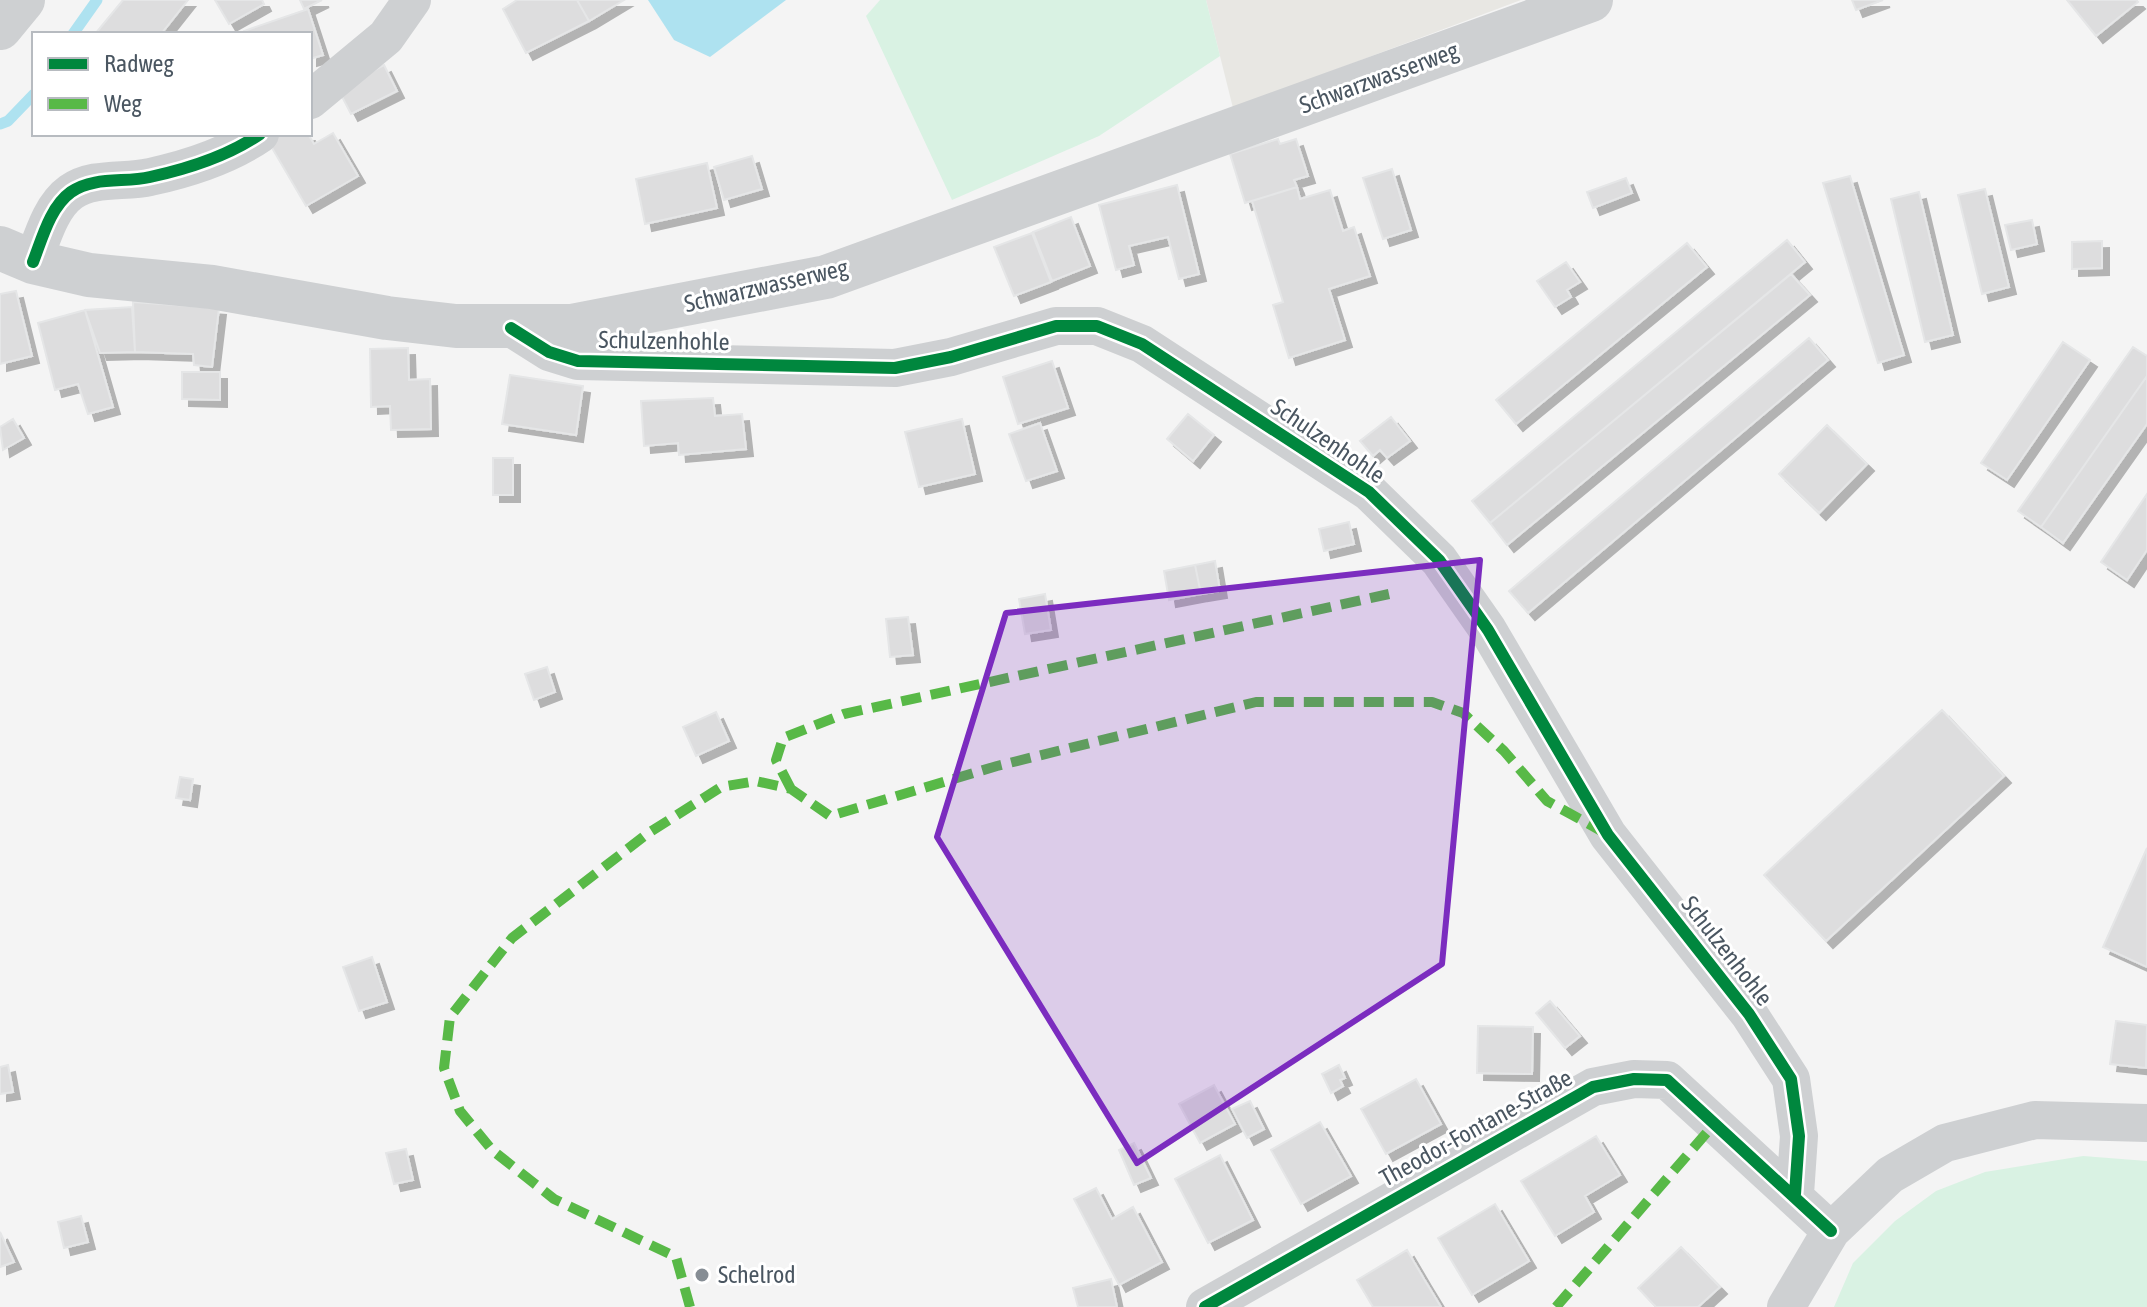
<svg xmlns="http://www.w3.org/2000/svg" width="2147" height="1307" font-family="'Asap Condensed',sans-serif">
  <defs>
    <filter id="shadow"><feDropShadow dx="7" dy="7" stdDeviation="0" flood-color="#0004"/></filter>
  </defs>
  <rect width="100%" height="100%" fill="#f4f4f4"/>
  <path fill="#e8e7e3" d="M1206,0h315l-288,108z"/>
  <path fill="#d9f2e3" d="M880,0h326l14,56 -121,80 -147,64 -86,-184z
    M2083,1156l64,5v146h-313l19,-44 42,-42 41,-30 49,-19z"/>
  <path fill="#aee2f0" d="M648,0h138l-76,57 -36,-17z"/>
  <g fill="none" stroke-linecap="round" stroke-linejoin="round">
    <path stroke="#aee2f0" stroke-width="11" d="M73,34l24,-34
      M0,124l8,-3 26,-27"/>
  </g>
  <path fill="#ddddde" stroke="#e5e6e7" stroke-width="2" filter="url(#shadow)" d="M123,0h65l-27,34h-66z
    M215,0h47l2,4 -35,20z
    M300,0h22l-18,9z
    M517,0h60l12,21 -63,32 -23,-44z
    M577,0h47l-35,21z
    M1852,0h31l-27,10z
    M2067,0h69l2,2 -42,34z
    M308,9l15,46 -13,4v-25h-65l-1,-3z
    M384,65l13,26 -46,23 -13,-25z
    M333,133l25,43 -52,30 -41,-70 43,-2 6,10z
    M1278,139l2,5 16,-5 12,37 -14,4 3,7 -52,16 -15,-49z
    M752,156l10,33 -38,11 -10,-33z
    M707,163l10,45 -72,16 -9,-45z
    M1392,169l19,61 -28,9 -20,-61z
    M1850,176l54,179 -26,8 -55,-180z
    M1626,178l6,15 -39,15 -6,-16z
    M1177,185l22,89 -20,5 -11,-42 -39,9 5,19 -18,5 -17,-65z
    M1297,187l3,12 30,-9 13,41 11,-4 16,49 -41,13 16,51 -56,18 -16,-53 10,-3 -31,-101z
    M1985,189l24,98 -27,7 -24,-99z
    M1919,192l34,143 -28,7 -34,-143z
    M1071,217l19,49 -38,15 -19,-49z
    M2032,220l5,24 -26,6 -6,-25z
    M1032,233l19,49 -37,14 -20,-49z
    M1787,240l18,22 -315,261 -18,-22z
    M2102,241v27l-30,1v-27z
    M1687,243l20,24 -191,157 -20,-24z
    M1566,262l14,20 -13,8 4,7 -16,10 -18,-26z
    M1791,274l19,21 -303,250 -17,-22z
    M16,291l16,65 -32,8v-70z
    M133,302l86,6 -7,59 -18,-2 -1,-11 -58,-2z
    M132,307l3,45 -35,1 -15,-43z
    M85,310l28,97 -25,7 -10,-30 -23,6 -17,-67z
    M1809,338l19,22 -300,253 -19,-22z
    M2063,342l27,18 -83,120 -26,-17z
    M2133,347l14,9v20l-106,151 -23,-16z
    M408,348l1,32 21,-1 1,50 -40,1 -1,-24 -19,1 -1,-58z
    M1052,361l16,47 -50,16 -15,-47z
    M182,372h38v28l-38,-1z
    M510,375l73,11 -7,49 -74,-11z
    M2147,376v48l-84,119 -22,-16z
    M713,398l2,18 27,-2 4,35 -67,6 -1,-12 -34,3 -3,-45z
    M1188,414l26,21 -21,26 -26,-22z
    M1391,417l19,24 -23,17 -7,-8 -7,6 -13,-15z
    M13,419l11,19 -21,12 -3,-23z
    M962,419l13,55 -56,13 -14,-55z
    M1040,423l17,48 -31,10 -17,-47z
    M1827,425l40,39 -48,49 -40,-39z
    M493,458h20v37h-20z
    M2147,494v56l-20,30 -26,-18z
    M1349,522l5,22 -30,7 -5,-22z
    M1215,561l5,30 -19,3 -6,-29z
    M1195,565l6,29 -32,6 -5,-29z
    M1045,594l6,36 -26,4 -6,-35z
    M908,617l5,38 -23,2 -4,-38z
    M547,667l8,25 -21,8 -9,-26z
    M1942,710l62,66 -178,165 -62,-66z
    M716,712l13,29 -33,15 -13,-29z
    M180,777l13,2 -3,21 -14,-2z
    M2147,848v119l-44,-20z
    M372,957l15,45 -28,9 -16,-44z
    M1550,1001l30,35 -15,12 -29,-35z
    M2116,1021l31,4 -1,43 -36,-4z
    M1478,1026l55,1 -1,47 -55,-1z
    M8,1065l5,27 -13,2v-27z
    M1339,1065l6,13 -5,2 3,6 -12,7 -9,-19z
    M1416,1079l25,45 -55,30 -25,-45z
    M1214,1085l21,39 -35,19 -21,-39z
    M1250,1101l14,28 -17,9 -15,-29z
    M1320,1122l31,54 -50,28 -30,-54z
    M1596,1136l24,39 -35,21 9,16 -39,24 -34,-55z
    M1134,1143l17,35 -17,7 -15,-35z
    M406,1149l7,31 -19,4 -8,-31z
    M1220,1155l33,65 -45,23 -33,-64z
    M1096,1188l16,31 21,-12 29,55 -43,23 -45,-86z
    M1495,1204l34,57 -57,34 -34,-57z
    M81,1216l7,26 -24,6 -6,-26z
    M0,1232l14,30 -14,5z
    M1681,1247l39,40 -22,20h-42l-18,-19z
    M1407,1250l17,29 17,28h-68l-16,-27z
    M1111,1279l6,28h-39l-5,-19z"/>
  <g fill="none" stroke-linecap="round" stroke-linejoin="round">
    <path stroke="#ced0d2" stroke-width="38" d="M310,100l76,-63 26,-37
      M33,262c9,-23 17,-55 38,-70 23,-16 54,-9 79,-15 37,-8 78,-21 110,-43
      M511,328l38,24 29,9 317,7 56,-11 105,-31h41l45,18 227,148 70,68 49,70 120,205 141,179 42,65 8,57 -4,58
      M1205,1307l388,-220 41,-8 33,1 164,151
      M1786,1307l45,-76 59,-56 55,-32 90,-23 112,3"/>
    <path stroke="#ced0d2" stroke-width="44" d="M0,28l23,-28
      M0,248l33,14 56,13 123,12 175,31 69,8h115l255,-49 765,-277"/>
    <path stroke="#58b947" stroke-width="10" stroke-dasharray="20 10" stroke-linecap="butt" d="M791,789l-15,-29 7,-22 61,-24 545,-120
      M690,1307l-14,-50 -122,-58 -62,-49 -32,-39 -16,-43 6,-51 62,-79 135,-104 74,-47 35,-6 35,8 39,27 167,-50 259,-64h176l31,11 41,38 43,50 58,32
      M1556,1307l159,-184"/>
    <defs>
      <path id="cycleway" d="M33,262c9,-23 17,-55 38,-70 23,-16 54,-9 79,-15 37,-8 78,-21 110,-43
        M511,328l38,24 29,9 317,7 56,-11 105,-31h41l45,18 227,148 70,68 49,70 120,205 141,179 42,65 8,57 -4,58
        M1205,1307l388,-220 41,-8 33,1 164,151"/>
    </defs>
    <use href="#cycleway" stroke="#fff" stroke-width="17"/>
    <use href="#cycleway" stroke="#00873e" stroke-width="12"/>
  </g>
  <path fill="#7b2cbf" fill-opacity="0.2" stroke="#7b2cbf" stroke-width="6" stroke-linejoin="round" d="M1480,560l-38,404 -305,199 -200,-326 69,-224z"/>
  <circle fill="#868d94" stroke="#fff" stroke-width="3" cx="702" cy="1275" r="8"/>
  <g text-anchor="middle" stroke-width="6" stroke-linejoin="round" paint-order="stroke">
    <g font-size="24" fill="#4a5661" stroke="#fff">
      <text transform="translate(1379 78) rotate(-20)" y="8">Schwarzwasserweg</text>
      <text transform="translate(766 286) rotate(-13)" y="8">Schwarzwasserweg</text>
      <text transform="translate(664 341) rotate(1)" y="8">Schulzenhohle</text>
      <text transform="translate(1328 441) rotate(34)" y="8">Schulzenhohle</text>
      <text transform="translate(1727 951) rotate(52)" y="8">Schulzenhohle</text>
      <text transform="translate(1476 1128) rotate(-29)" y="8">Theodor-Fontane-Straße</text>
    </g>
    <g font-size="24" fill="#4a5661" stroke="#fff" text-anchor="start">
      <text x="718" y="1283">Schelrod</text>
    </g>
  </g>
  <rect x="32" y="32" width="280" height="104" fill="#ffffff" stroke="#b7bbc0" stroke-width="2"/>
  <rect x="48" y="58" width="40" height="12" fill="#00873e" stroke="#b7bbc0" stroke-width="2"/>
  <text x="104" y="72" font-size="24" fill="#4a5661">Radweg</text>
  <rect x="48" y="98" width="40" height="12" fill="#58b947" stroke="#b7bbc0" stroke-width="2"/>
  <text x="104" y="112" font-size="24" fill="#4a5661">Weg</text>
</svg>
